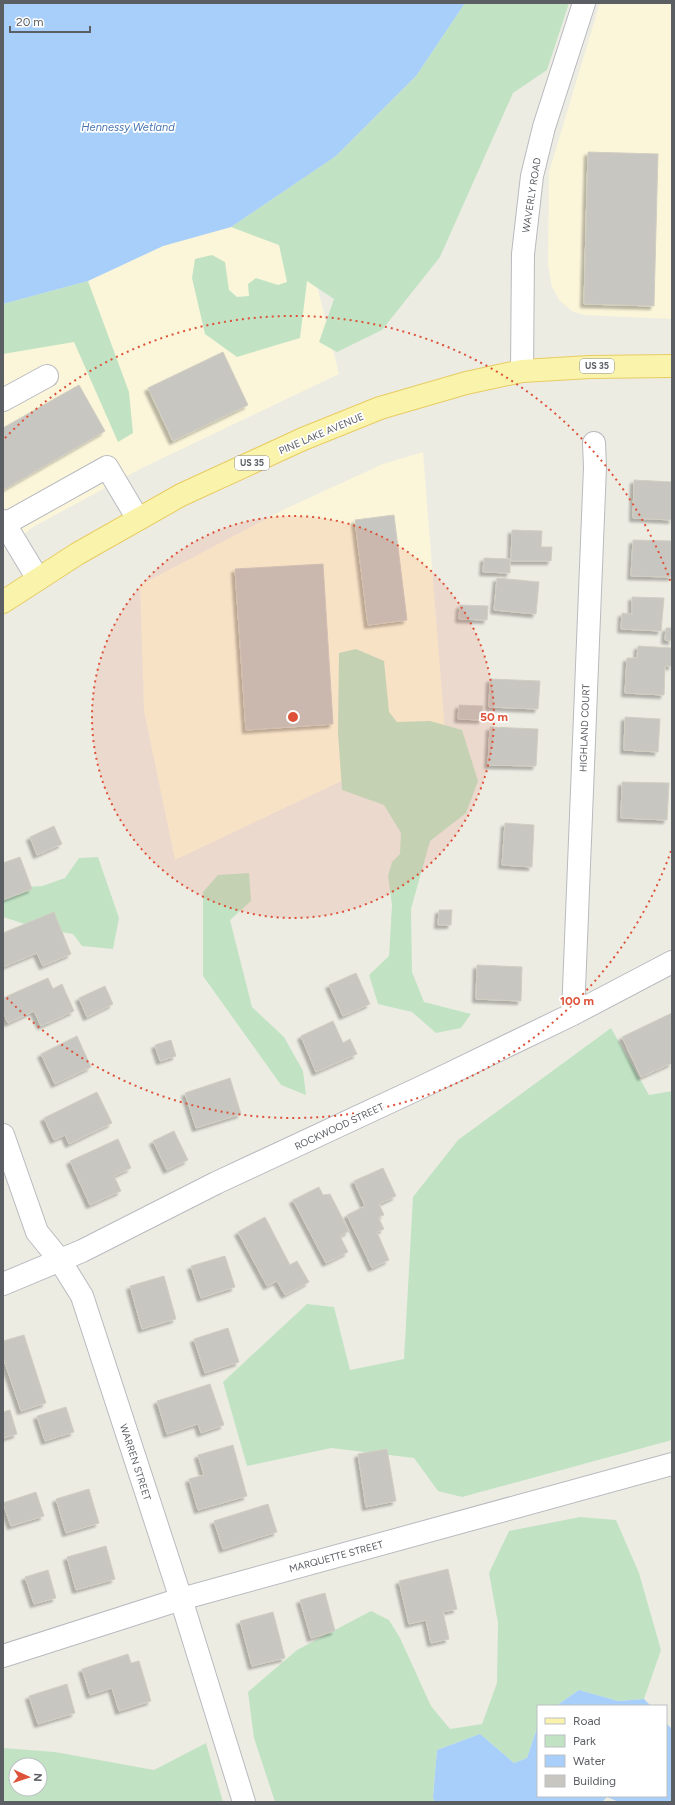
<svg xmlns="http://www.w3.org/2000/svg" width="675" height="1805" font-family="Figtree,sans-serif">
  <defs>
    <filter id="shadow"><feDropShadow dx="-3.5" dy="3.5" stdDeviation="1" flood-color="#0004"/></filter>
  </defs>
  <rect width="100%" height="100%" fill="#edece3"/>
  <path fill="#fbf6da" d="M600,3h72v316l-88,-4 -12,-4 -12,-10 -8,-14 -4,-22 1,-93z
    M292,186l47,188 -197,94 -109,59 -30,24v-247l85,-23 75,-35 68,-19z
    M423,452l22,280 -270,128 -31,-149 -4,-126 147,-77 96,-44z"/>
  <path fill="#c1e3c4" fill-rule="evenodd" d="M465,3h104l-22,67 -34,23 -73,164 -58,73 -45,22 -18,-10 15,-43 -27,-18 -7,57 -63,19 -32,-23 -13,-56 3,-19 17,-4 13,7 4,28 8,7 12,-1 -1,-12 8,-6 22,7 9,-3 -8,-37 -48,-18 105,-71 80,-80z
    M88,281l41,111 4,41 -15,9 -44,-100 -71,12v-50z
    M356,649l28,12 5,51 8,10 33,-1 32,9 16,51 -12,32 -36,28 -19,68 1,63 12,30 47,12 -10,14 -25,5 -24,-21 -34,-8 -9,-29 20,-19 3,-51 -4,-29 4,-14 8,-8 1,-21 -17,-28 -42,-15 -4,-58 1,-79z
    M98,857l21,61 -6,31 -31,-3 -9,-12 -39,-7 -31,-10v-16l8,-13 31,-2 23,-8 14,-20z
    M249,873l2,28 -21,19 22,87 32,30 19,34 3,24 -25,-10 -78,-109v-84l15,-17z
    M611,1028l38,67 23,-4v349l-210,57 -24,-6 -24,-33 -83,-10 -84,18 -24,-84 84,-78 27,3 16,63 54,-11 9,-162 45,-57z
    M580,1517l36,3 23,53 22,77 -17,49 -26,2 -39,-11 -23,16h-18v19l-11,33 -13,5 -34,-29 -43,16 -4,48 2,4h-160l-21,-64 -6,-46 49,-42 74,-39 18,9 11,18 31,68 19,23 32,-5 15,-41 1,-60 -9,-50 20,-42z
    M206,1743l17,59h-220v-54l52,4 99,18zM16,1765h24v24h-24z"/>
  <path fill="#a7cff9" d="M3,3h462l-49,73 -80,80 -105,71 -68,19 -75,35 -85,23z
    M579,1690l39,11 26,-2 7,7h-95z
    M666,1723l6,6v73h-53l-12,-5 -5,5h-167l-2,-4 4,-48 43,-16 34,29 13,-5 11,-33v71h128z"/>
  <path fill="#c8c6c0" stroke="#d1cec2" filter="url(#shadow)" d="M588,152l70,2 -4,152 -70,-2z
    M223,352l25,53 -75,36 -25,-53z
    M79,385l26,46 -102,59v-62z
    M634,480l38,2v38l-39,-2z
    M394,515l13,105 -39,5 -13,-105z
    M512,530l30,1 -1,16h11l-1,14h-40z
    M633,540l39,1v36l-41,-1z
    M484,558l26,1v14l-27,-1z
    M323,564l10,160 -87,6 -11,-161z
    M497,578l42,4 -3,32 -42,-4z
    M632,597l32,1 -3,33 -40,-2 1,-16 10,1z
    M460,605l28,1 -1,14 -28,-1z
    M666,628h6v13l-7,-1z
    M638,646l34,2v18h-7l-1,29 -39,-2 2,-35h10z
    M490,679l50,2 -2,28 -49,-2z
    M459,705l24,1 -1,14 -24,-1z
    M625,717l35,2 -2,33 -34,-2z
    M490,727l48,2 -2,37 -48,-1z
    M622,782l47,1 -2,37 -46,-2z
    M505,823l29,2 -2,42 -30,-2z
    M54,826l8,18 -25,11 -7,-18z
    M20,857l12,32 -29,11v-37z
    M439,910h13l-1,15h-13z
    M54,912l17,42 -28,12 -6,-13 -34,14v-34z
    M477,965l45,2 -1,34 -45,-2z
    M356,973l14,31 -27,12 -14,-31z
    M48,978l5,11 9,-5 12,27 -33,15 -7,-15 -26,12 -5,-11v-14z
    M105,986l8,18 -26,13 -8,-19z
    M672,1013v50l-31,14 -19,-40z
    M333,1021l10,22 7,-4 7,15 -41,18 -15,-36z
    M77,1036l14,31 -36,17 -14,-30z
    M171,1040l5,16 -16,5 -5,-16z
    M230,1078l11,36 -45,14 -11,-35z
    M97,1092l15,31 -43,21 -4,-9 -11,5 -10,-22z
    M174,1131l14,29 -21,10 -14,-29z
    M118,1139l13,29 -17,8 7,15 -31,14 -20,-44z
    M383,1168l13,28 -17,8 5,11 -6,2 6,12 -7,3 12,28 -17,8 -25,-53 18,-9 -11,-25z
    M319,1187l4,8 7,-1 19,37 -9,5 8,16 -22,11 -33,-63z
    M265,1217l25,48 7,-4 12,21 -24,13 -8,-14 -10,5 -29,-54z
    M225,1256l10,31 -34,11 -10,-32z
    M164,1276l12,43 -34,10 -12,-43z
    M228,1328l11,34 -34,11 -11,-34z
    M24,1335l22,68 -25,8 -18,-54v-16z
    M210,1384l14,41 -23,8 -3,-9 -31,10 -10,-33z
    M66,1407l8,25 -29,9 -8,-25z
    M10,1410l7,24 -13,4 -1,-26z
    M233,1445l14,51 -49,14 -9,-31 15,-4 -6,-20z
    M387,1449l9,52 -30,6 -8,-53z
    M89,1489l10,34 -33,10 -10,-34z
    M36,1492l8,24 -33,10 -8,-23z
    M268,1504l9,28 -54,17 -9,-28z
    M106,1546l9,33 -39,11 -9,-33z
    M448,1569l9,40 -14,3 6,27 -18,4 -5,-23 -17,4 -10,-43z
    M48,1570l8,28 -22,6 -9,-27z
    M325,1593l10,38 -24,7 -11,-38z
    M273,1612l12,46 -33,8 -12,-45z
    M128,1654l3,9 8,-2 12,40 -32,10 -7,-23 -22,7 -8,-26z
    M67,1684l8,29 -37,11 -9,-28z"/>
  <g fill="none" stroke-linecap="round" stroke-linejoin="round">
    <defs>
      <path id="minor" d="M522,371l1,-117 9,-78 12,-49 40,-124
        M3,400l44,-24
        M3,521l35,58
        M5,524l102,-57 31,52
        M573,1014l22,-547 -1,-24
        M3,1135l34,97 22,27 23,37 99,303 63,203
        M3,1284l79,-33 134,-68 210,-98 147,-71 99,-52
        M3,1656l178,-57 491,-135"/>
      <path id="major" d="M3,602l74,-48 104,-59 122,-56 77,-31 86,-25 56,-12 68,-4 82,-1"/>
    </defs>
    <use href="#minor" stroke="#b8babf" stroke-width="24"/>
    <use href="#major" stroke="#e8cc62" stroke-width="24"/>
    <use href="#minor" stroke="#fff" stroke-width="22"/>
    <use href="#major" stroke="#f9f3ac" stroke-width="22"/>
  </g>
  <circle cx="293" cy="717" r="201" fill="#dd5239" fill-opacity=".12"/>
  <g fill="none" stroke="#dd5239" stroke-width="2" stroke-dasharray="2 4">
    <circle cx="293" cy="717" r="201"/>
    <path d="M671 851A401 401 0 0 1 5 996M5 438A401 401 0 0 1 671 583"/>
  </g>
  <g text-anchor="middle" stroke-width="3.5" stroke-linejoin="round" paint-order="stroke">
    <g fill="#fff" stroke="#8c8e92" stroke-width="1">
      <rect x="580" y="359" width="34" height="14" rx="3"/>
      <rect x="235" y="456" width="34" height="14" rx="3"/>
    </g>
    <g font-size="9" font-weight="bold" fill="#5b5e63">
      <text x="597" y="369">US 35</text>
      <text x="252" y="466">US 35</text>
    </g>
    <g font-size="10" fill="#5b5e63" stroke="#fff">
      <text transform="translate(531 195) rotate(-81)" y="4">WAVERLY ROAD</text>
      <text transform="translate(321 433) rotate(-23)" y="4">PINE LAKE AVENUE</text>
      <text transform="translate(584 728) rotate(-88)" y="4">HIGHLAND COURT</text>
      <text transform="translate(339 1126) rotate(-25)" y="4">ROCKWOOD STREET</text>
      <text transform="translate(136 1462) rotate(72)" y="4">WARREN STREET</text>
      <text transform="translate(336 1556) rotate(-15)" y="4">MARQUETTE STREET</text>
    </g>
    <g font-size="11" font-style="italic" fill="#4875b2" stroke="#fff">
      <text x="128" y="131">Hennessy Wetland</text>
    </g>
  </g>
  <circle cx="293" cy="717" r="6" fill="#dd5239" stroke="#fff" stroke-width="2"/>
  <g font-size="12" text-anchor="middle" font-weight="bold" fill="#dd5239" stroke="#fff" stroke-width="3.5" stroke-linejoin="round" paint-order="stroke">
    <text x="494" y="721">50 m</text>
    <text x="577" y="1005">100 m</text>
  </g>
  <rect width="675" height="1805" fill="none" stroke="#5b5e63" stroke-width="8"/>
  <rect x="537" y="1705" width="130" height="92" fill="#ffffff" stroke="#bdbfc1"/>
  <rect x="545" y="1718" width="20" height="6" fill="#f9f3ac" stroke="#bdbfc1"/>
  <text x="573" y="1725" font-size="12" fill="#5b5e63">Road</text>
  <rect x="545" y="1735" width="20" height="12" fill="#c1e3c4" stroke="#bdbfc1"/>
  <text x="573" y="1745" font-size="12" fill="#5b5e63">Park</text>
  <rect x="545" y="1755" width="20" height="12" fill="#a7cff9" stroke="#bdbfc1"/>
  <text x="573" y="1765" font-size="12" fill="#5b5e63">Water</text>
  <rect x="545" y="1775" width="20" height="12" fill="#c8c6c0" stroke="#bdbfc1"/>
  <text x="573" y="1785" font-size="12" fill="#5b5e63">Building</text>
  <g transform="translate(28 1777) rotate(93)"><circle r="19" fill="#ffffff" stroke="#bdbfc1"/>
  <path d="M0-3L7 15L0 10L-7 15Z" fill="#dd5239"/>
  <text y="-6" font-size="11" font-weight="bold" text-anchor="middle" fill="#5b5e63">N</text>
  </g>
  <path d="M10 26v6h80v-6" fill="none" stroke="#5b5e63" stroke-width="2"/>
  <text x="16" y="26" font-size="12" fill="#5b5e63" stroke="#ffffff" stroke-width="3" paint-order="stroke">20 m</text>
</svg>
